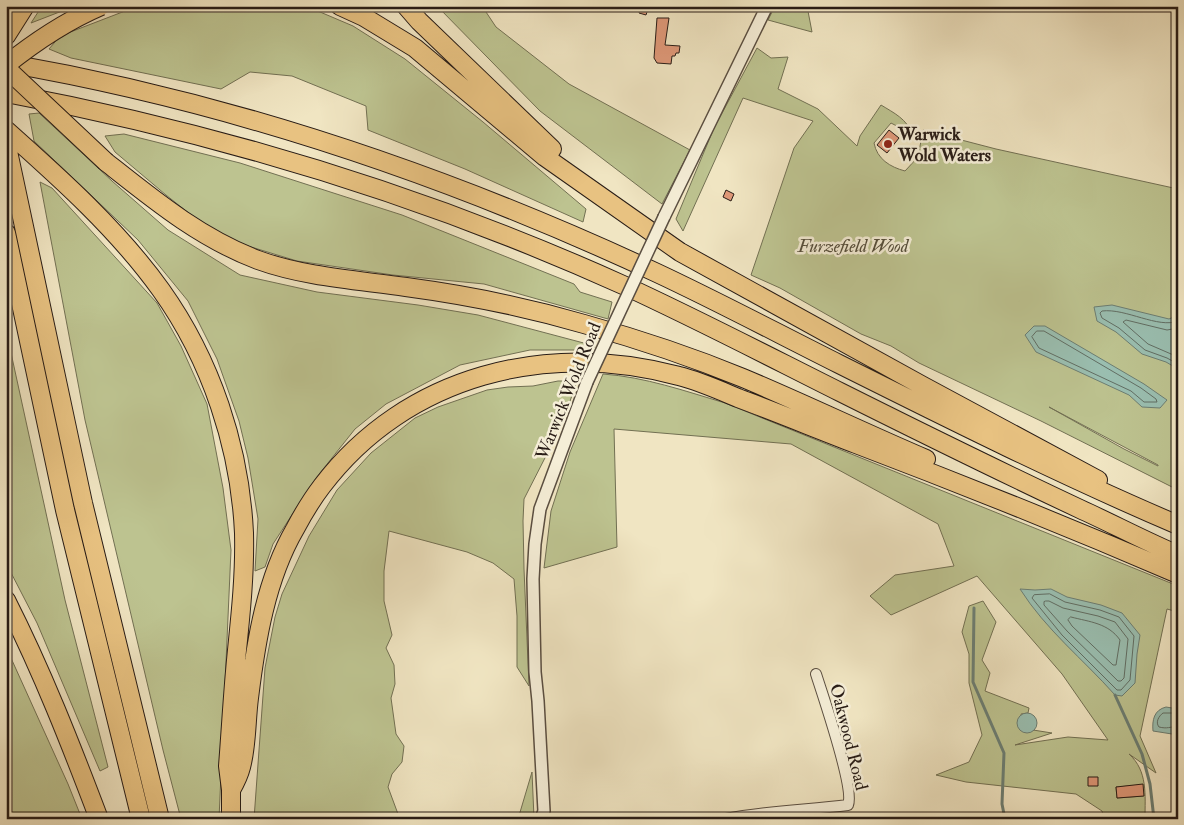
<svg xmlns="http://www.w3.org/2000/svg" width="1184" height="825" font-family="'IM FELL Double Pica',serif">
  <rect width="100%" height="100%" fill="#f0e5c2"/>
  <filter id="stains"><feTurbulence type="fractalNoise" baseFrequency=".004" numOctaves="4"/><feColorMatrix values="0 0 0 0 .2 0 0 0 0 .09 0 0 0 0 .02 0 0 0 .5 -.17"/></filter>
  <radialGradient id="worn" r=".72"><stop offset=".6" stop-color="#630" stop-opacity="0"/><stop offset="1" stop-color="#630" stop-opacity=".3"/></radialGradient>
  <path fill="#bdc390" stroke="#727053" fill-rule="evenodd" d="M42,6h33l-44,17z
    M145,6h161l47,20 52,33 78,63 103,87 -3,13 -118,-53 -97,-39 -2,-24 -74,-30 -42,-4 -29,17 -150,-31 -22,-9 11,-13 65,-25z
    M437,6h45l14,21 73,57 121,66 -28,54 -122,-93z
    M775,6h32l5,26 -44,-12z
    M757,48l14,10 17,-1 -10,32 40,20 39,37 3,-10 21,-31c13,8 26,14 31,29l-21,-11 -17,20c3,16 16,24 31,28l13,-14 5,-27 73,19 182,40v301l-137,-69 -122,-58 -28,-17 -30,-12 -81,-46 -29,-13 43,-127 19,-27 -70,-23 -60,133 -7,-12 38,-91zM1049,407l109,58v1l-34,-17z
    M39,113l73,68 56,49 72,45 77,17 101,13 60,10 117,31 -3,4h-62l-70,15 -74,39 -31,25 -39,49 -43,66 -8,23 -10,4 3,-52 -10,-61 -9,-37 -22,-62 -29,-58 -50,-61 -104,-99 -5,-27z
    M124,134l116,29 162,52 172,69 6,8 32,10 -4,17 -124,-35 -91,-9 -96,-14 -59,-18 -23,-9 -49,-39 -51,-43 -10,-16z
    M40,182l12,6 105,115 24,43 26,58 16,84 8,62 -12,269h-38l-18,-69 -78,-330z
    M6,330l59,270 43,167 -8,4 -63,-148 -31,-60z
    M603,374c42,3 82,17 122,29l453,183v26l-11,-3 -27,127 16,37 -27,-19c19,17 16,41 16,65h-41l-2,-8 -26,-17 -110,-12 -30,-7 33,-13 13,-27 -13,-52v-29l-7,-22 7,-26 14,-5 13,21 -14,38 8,13 -5,18 44,17 -1,5 -7,1 4,18 8,-2 19,3 -37,12 53,-8 40,3 -46,-66 -85,-98 -86,39 -21,-19 25,-21 59,-9 -16,-42 -147,-80 -177,-15 3,118 -73,21 7,-57 19,-59zM1142,785l1,11 -26,2 -1,-11z
    M558,381h19l-9,26 -20,45 -24,47 -1,22 1,48 5,117 -12,-19v-51l-3,-37 -21,-16 -26,-11 -78,-21 -5,40v30l8,34 -6,13 8,17 1,19 -4,14 5,36 8,12 -2,16 -10,12 -4,13 10,27v5h-144l11,-151 10,-51 7,-23 27,-58 28,-46 34,-37 44,-35 23,-11 49,-17 21,-3 25,-1z
    M6,647l62,137 14,35h-76z
    M532,772l2,46 -16,1z"/>
  <path fill="#9abfb1" stroke="#6c7e73" d="M1112,305l57,14 9,-4v54l-12,-7 -24,-8 -26,-22 -19,-11 -3,-14z
    M1034,326h11l99,58 23,16 -7,8 -18,-1 -13,-12 -93,-43 -11,-17z
    M1020,589l15,1 16,-1 16,8 34,8 21,8 18,22 -3,19 -2,29 -13,13 -7,-1c-32,-36 -69,-65 -95,-106z
    M1166,707l12,2v22l-6,3 -19,-3c-1,-11 1,-21 13,-24z
    M1017 723a10 10 0 1 1 20 0a10 10 0 1 1-20 0Z"/>
  <g fill="none" stroke-linecap="round" stroke-linejoin="round">
    <path stroke="#616e64" stroke-width="1" d="M1178,321c-20,8 -52,-13 -76,-10l-2,2 2,5 17,10 26,22 22,8 11,6
      M1178,328l-11,2 -41,-10 -3,2 25,22 30,13
      M1037,331h7l97,57 15,11 1,3h-13l-13,-11 -92,-43 -7,-11z
      M1050,594l15,8 35,8 19,7 15,19 -4,44 -9,10h-4l-55,-55 -30,-37 2,-3z
      M1046,601h3l14,7 35,8 17,6 13,17 -4,39 -3,3h-3l-51,-50 -23,-26v-3z
      M1071,617c19,5 37,6 49,23l-4,25h-3l-41,-39 -4,-6z
      M1178,713h-15c-4,3 -8,9 -4,14 8,2 11,0 19,-1"/>
    <path stroke="#6c7e73" stroke-width="3" d="M974,608l-1,74 31,71 -2,51 3,15
      M1115,695l27,59 8,30 4,35"/>
  </g>
  <path fill="#df9878" stroke="#281c16" d="M641,6h8l-3,9 -7,-2z
    M657,18h12l-4,27 15,1 -1,7h-3l-1,3h-3l-1,8 -14,-1 -3,-5z
    M889,130l10,8 -12,15 -10,-8z
    M726,190l8,4 -3,7 -8,-4z
    M1088,777h10v9h-10z
    M1143,784l1,12 -27,2 -1,-11z"/>
  <g fill="none" stroke-linecap="round" stroke-linejoin="round">
    <defs>
      <path id="minor" d="M726,819c41,-8 82,-9 122,-14 7,-16 -25,-109 -32,-131"/>
      <path id="tertiary" d="M664,217l103,-211
        M541,819l3,-8 -6,-110 -3,-29 -2,-93 2,-35 5,-35 47,-127"/>
      <path id="motorway" d="M340,6l24,11 51,31 130,109 135,95 243,134 175,94
        M406,6l13,15 133,128
        M6,36l19,-30
        M6,63c225,39 445,114 651,210 62,29 122,61 182,91 112,56 224,112 339,161
        M6,93c213,40 420,103 617,192 74,34 145,71 217,107 80,40 159,79 240,117 33,15 65,32 98,46
        M6,130c55,49 112,100 155,160 50,70 79,157 83,243 1,39 -3,78 -7,117 -4,39 -6,78 -9,116l3,24v29
        M6,142l77,361 77,316
        M106,162c48,38 94,76 152,98 47,17 99,20 148,27 60,8 120,20 178,37 54,15 108,33 159,54 62,26 122,55 183,81
        M6,233l59,277 76,309
        M6,600c36,71 65,145 93,219
        M231,790c4,-7 8,-15 10,-23 6,-22 5,-46 8,-69 7,-57 17,-119 46,-169 8,-15 17,-30 27,-43 84,-111 226,-146 357,-110 20,5 40,14 59,22 40,15 79,31 118,46 108,41 215,84 322,130"/>
    </defs>
    <use href="#minor" stroke="#5a4e41" stroke-width="12"/>
    <use href="#tertiary" stroke="#5a4e41" stroke-width="14"/>
    <use href="#motorway" stroke="#281c16" stroke-width="20"/>
    <use href="#minor" stroke="#f5eed7" stroke-width="10"/>
    <use href="#tertiary" stroke="#f5eed7" stroke-width="11"/>
    <use href="#motorway" stroke="#e8c281" stroke-width="18"/>
    <defs>
      <path id="tertiary-bridge" d="M587,382l77,-165"/>
      <path id="motorway-bridge" d="M6,65c30,-24 60,-44 95,-59
        M6,68l100,94"/>
    </defs>
    <use href="#tertiary-bridge" stroke="#5a4e41" stroke-width="14" stroke-linecap="butt"/>
    <use href="#motorway-bridge" stroke="#281c16" stroke-width="20" stroke-linecap="butt"/>
    <use href="#tertiary-bridge" stroke="#f5eed7" stroke-width="11"/>
    <use href="#motorway-bridge" stroke="#e8c281" stroke-width="18"/>
  </g>
  <circle fill="#8f2418" stroke="#f5eed7" stroke-width="2" cx="888" cy="144" r="5"/>
  <g text-anchor="middle" stroke-width="5" stroke-linejoin="round" paint-order="stroke">
    <g font-size="18" font-weight="bold" fill="#281c16" stroke="#f5eed7" text-anchor="start">
      <text x="898" y="140">Warwick<tspan x="898" dy="21">Wold Waters</tspan></text>
    </g>
    <g font-size="18" font-style="italic" fill="#554e3b" stroke="#f5eed7">
      <text x="853" y="252">Furzefield Wood</text>
    </g>
    <g font-size="18" fill="#281c16" stroke="#f5eed7">
      <text transform="translate(568 391) rotate(-68)" y="6">Warwick Wold Road</text>
      <text transform="translate(849 737) rotate(76)" y="6">Oakwood Road</text>
    </g>
  </g>
  <rect width="1184" height="825" fill="none" stroke="#f0e5c2" stroke-width="25"/>
  <rect x="8" y="8" width="1169" height="810" fill="none" stroke="#281c16" stroke-width="2.5"/>
  <rect x="12" y="12" width="1159" height="800" fill="none" stroke="#281c16"/>
  <rect width="100%" height="100%" filter="url(#stains)"/>
  <rect width="100%" height="100%" fill="url(#worn)"/>
</svg>
